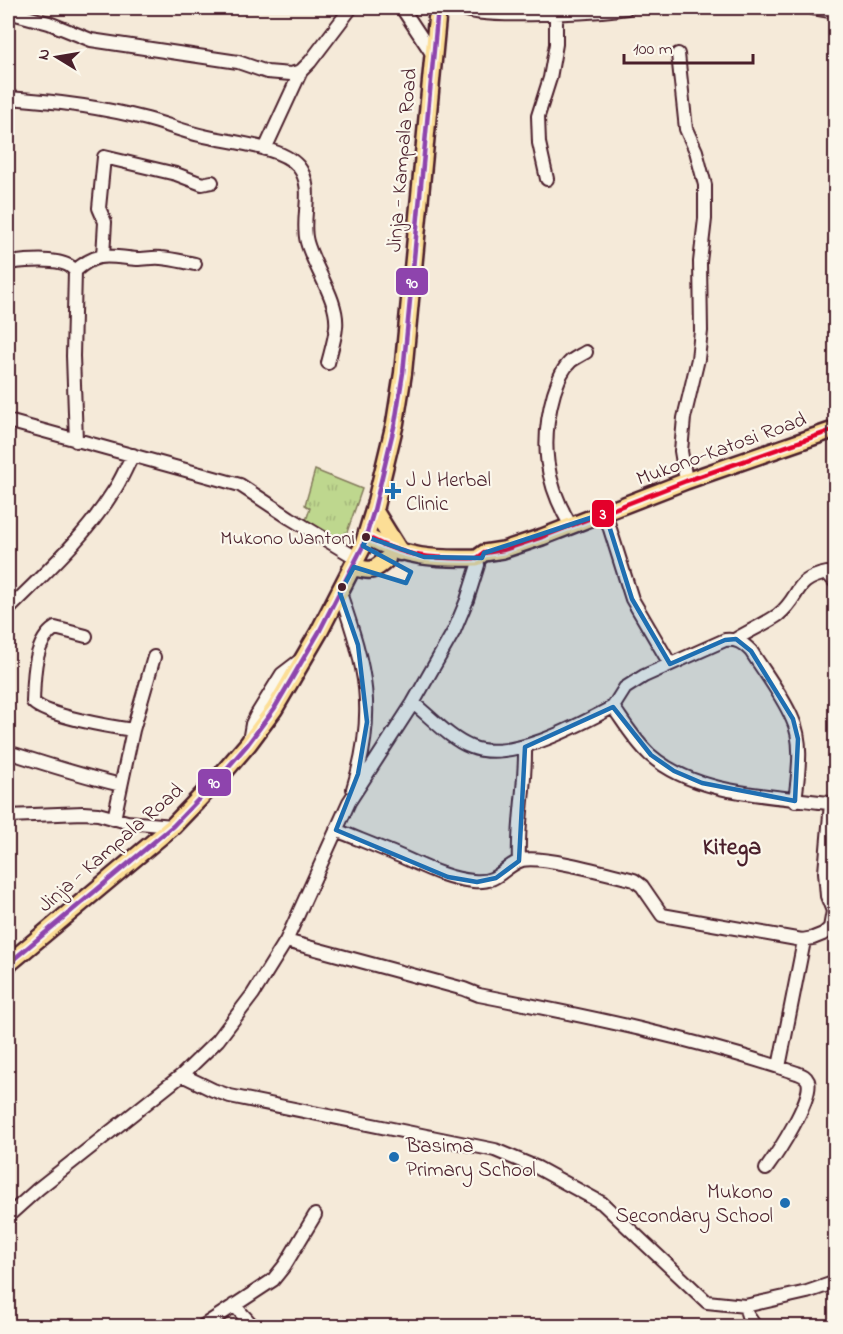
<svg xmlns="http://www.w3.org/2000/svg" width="843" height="1334" font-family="'Indie Flower',sans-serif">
  <defs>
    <pattern id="grass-tufts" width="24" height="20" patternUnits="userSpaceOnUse" patternTransform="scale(1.5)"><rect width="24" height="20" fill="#bed78e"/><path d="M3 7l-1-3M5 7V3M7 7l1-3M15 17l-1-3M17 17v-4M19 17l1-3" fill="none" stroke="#a5b87b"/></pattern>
  </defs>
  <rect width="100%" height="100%" fill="#f5ead9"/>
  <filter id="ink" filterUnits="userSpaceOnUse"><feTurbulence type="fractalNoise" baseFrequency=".0167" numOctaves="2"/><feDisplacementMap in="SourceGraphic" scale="12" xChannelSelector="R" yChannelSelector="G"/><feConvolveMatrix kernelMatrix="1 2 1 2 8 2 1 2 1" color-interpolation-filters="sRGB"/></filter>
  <g filter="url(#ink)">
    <path fill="url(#grass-tufts)" stroke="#847b5c" stroke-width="1.5" d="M315,470l47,19 -17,49 -4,7 -37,-18 6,-19 -5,-3z"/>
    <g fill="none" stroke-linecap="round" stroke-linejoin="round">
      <defs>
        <path id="minor" d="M402,8l31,47
          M462,8c18,12 139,4 165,0
          M813,8l23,4
          M8,12l41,11 42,17 147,22 29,10 24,2 10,-3 9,-9 41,-54
          M678,54l8,75 10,22 9,34v34l-5,43 1,69 -3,28 -14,59 -3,33 5,30
          M8,98c47,3 93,9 139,21 19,5 37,13 57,17 25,6 77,10 94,30 18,22 2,52 9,76 7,26 32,59 29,85 -1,12 -5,24 -8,36
          M265,149l36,-78
          M547,179l-8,-36 -1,-27 12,-38 6,-34v-31
          M103,256l2,-34 -6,-14 5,-51 72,17 26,10 10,-2
          M8,263c16,-2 57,-7 67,8l-2,85 3,85
          M75,271c23,-21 35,-14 62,-12 8,0 17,-2 24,-1 12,1 23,4 34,6
          M8,421l232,64 50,33 68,41
          M605,513l27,86 38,65
          M571,526c-26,-43 -31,-84 -17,-133 4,-11 7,-23 17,-32 4,-3 10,-6 15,-9
          M340,593c26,75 37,119 13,196
          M8,610c37,-37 77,-73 105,-118 8,-11 13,-25 20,-37
          M86,636l-31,-8c-22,14 -21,51 -22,74 13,14 79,25 100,28l-19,89
          M736,639c13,-8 29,-15 42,-24 24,-19 14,-35 49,-42l9,10
          M413,703c18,14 37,36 58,44 39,16 108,-22 142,-40 12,17 22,34 37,48 48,42 126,40 186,49
          M613,707l12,-19 19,-12 81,-36c12,-1 17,2 26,11 14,22 31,44 41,67 12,24 6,57 3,83
          M133,730l21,-73
          M249,741l3,-17 4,-8 26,-42 17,-13
          M8,752c37,12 75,24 113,33
          M8,816l75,-3 15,1 29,8 46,4
          M336,830c22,9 43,17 64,26 23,10 47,23 73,25 26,3 30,-15 49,-21 21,-5 88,14 112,20l8,6 20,29 140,25 11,-2 10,-4 7,-6 3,-17 -6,-15 -2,-24 6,-69
          M519,861c-2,-38 7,-76 6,-114
          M286,941l178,48 15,6c107,21 215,43 318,78 5,2 9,3 11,8 6,17 -31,73 -42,88
          M779,1067l24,-121 -1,-6
          M182,1075l31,15 17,6 265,54 43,18 64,35 105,99 38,4 62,-14 29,-10
          M8,1216l30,-27 144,-114 36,-35 35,-46 33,-53 63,-139 64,-99 41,-72 13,-31 11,-35 -1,-7
          M234,1305l19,21
          M745,1306l3,10 7,10
          M203,1326l70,-46 12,-15 30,-50"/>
        <path id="major" d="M367,537c40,21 66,22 110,21l7,-5 19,-3 39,-13 144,-56 150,-52"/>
        <path id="highway" d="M374,510l26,42
          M354,567c17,5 20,4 33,-8
          M8,964l165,-138 44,-46 31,-36 26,-35 45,-77 44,-86 11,-36 21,-87 8,-50 35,-365"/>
      </defs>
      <use href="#minor" stroke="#4a1f2b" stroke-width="16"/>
      <use href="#major" stroke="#4a1f2b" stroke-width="20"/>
      <use href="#highway" stroke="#4a1f2b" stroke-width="21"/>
      <use href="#minor" stroke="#fbf7ec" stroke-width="12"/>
      <use href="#major" stroke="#fcde96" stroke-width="15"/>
      <use href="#highway" stroke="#fcde96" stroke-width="16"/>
      <defs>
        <path id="bus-1" d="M8,964l165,-138 44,-46 31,-36 26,-35 45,-77 44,-86 11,-36 21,-87 8,-50 35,-365"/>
        <path id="bus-2" d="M367,537c40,21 66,22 110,21l7,-5 19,-3 39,-13 144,-56 150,-52"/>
      </defs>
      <use href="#bus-1" stroke="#fbf7ec" stroke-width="9"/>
      <use href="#bus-2" stroke="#fbf7ec" stroke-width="9"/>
      <use href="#bus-1" stroke="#8e44ad" stroke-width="4.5"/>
      <use href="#bus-2" stroke="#e4002b" stroke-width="4.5"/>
    </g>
  </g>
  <path fill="#1f6fb2" fill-opacity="0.2" stroke="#1f6fb2" stroke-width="4.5" stroke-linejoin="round" d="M605,513l27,86 38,65 55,-24 11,-1 15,12 42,68 5,20 -3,62 -93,-18 -28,-12 -23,-16 -38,-48 -88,40 -6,114 -23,17 -19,4 -29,-5 -112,-47 22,-56 9,-52 -9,-77 -18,-52 14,-26 52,16 5,-11 -48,-26 4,-9 57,20 58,1 2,-5z"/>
  <g fill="#1f6fb2" stroke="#fbf7ec" stroke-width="2">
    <path d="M390 482h6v6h6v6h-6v6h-6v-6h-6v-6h6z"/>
    <circle cx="394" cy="1157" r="6"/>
    <circle cx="785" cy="1203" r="6"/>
  </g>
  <g fill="#4a1f2b" stroke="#fbf7ec" stroke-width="2">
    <circle cx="366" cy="537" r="5"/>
    <circle cx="342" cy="587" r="5"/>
  </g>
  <g text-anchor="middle" stroke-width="4.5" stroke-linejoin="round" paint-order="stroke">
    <g font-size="20" fill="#4a1f2b" stroke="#fbf7ec" text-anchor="end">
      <text x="355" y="544">Mukono Wantoni</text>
    </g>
    <g font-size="21" fill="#4a1f2b" stroke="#fbf7ec">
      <text transform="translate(401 160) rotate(-85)" y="7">Jinja - Kampala Road</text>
      <text transform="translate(721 448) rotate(-20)" y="7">Mukono-Katosi Road</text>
      <text transform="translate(110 847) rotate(-41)" y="7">Jinja - Kampala Road</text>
    </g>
    <g font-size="21" fill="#4a1f2b" stroke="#fbf7ec" text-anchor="start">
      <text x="406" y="486">J J Herbal<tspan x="406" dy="24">Clinic</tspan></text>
      <text x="406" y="1152">Basima<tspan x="406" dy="24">Primary School</tspan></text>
      <text x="773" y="1198" text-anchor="end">Mukono<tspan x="773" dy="24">Secondary School</tspan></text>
    </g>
    <g font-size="24" font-weight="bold" fill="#4a1f2b" stroke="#fbf7ec">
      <text x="732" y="854">Kitega</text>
    </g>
  </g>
  <g stroke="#fbf7ec" stroke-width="2">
    <rect x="395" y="267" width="34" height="29" rx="6" fill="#8e44ad"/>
    <rect x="591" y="499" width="24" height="29" rx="6" fill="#e4002b"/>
    <rect x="197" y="768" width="35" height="29" rx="6" fill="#8e44ad"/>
  </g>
  <g font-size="16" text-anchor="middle" font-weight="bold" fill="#fff">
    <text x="412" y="288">90</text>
    <text x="603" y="519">3</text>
    <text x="214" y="788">90</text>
  </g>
  <rect width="843" height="1334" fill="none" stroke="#fbf7ec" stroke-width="30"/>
  <rect x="15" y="15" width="813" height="1304" fill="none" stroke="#4a1f2b" stroke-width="2" filter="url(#ink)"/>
  <g transform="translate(57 57) rotate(281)" stroke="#fbf7ec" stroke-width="4.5" paint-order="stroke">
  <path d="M0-4.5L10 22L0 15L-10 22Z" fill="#4a1f2b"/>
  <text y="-9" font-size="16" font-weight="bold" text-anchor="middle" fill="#4a1f2b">N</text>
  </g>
  <path d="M624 54v9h129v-9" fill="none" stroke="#4a1f2b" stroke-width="3"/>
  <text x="633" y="54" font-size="18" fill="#4a1f2b" stroke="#fbf7ec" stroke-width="4.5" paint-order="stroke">100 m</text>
</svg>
